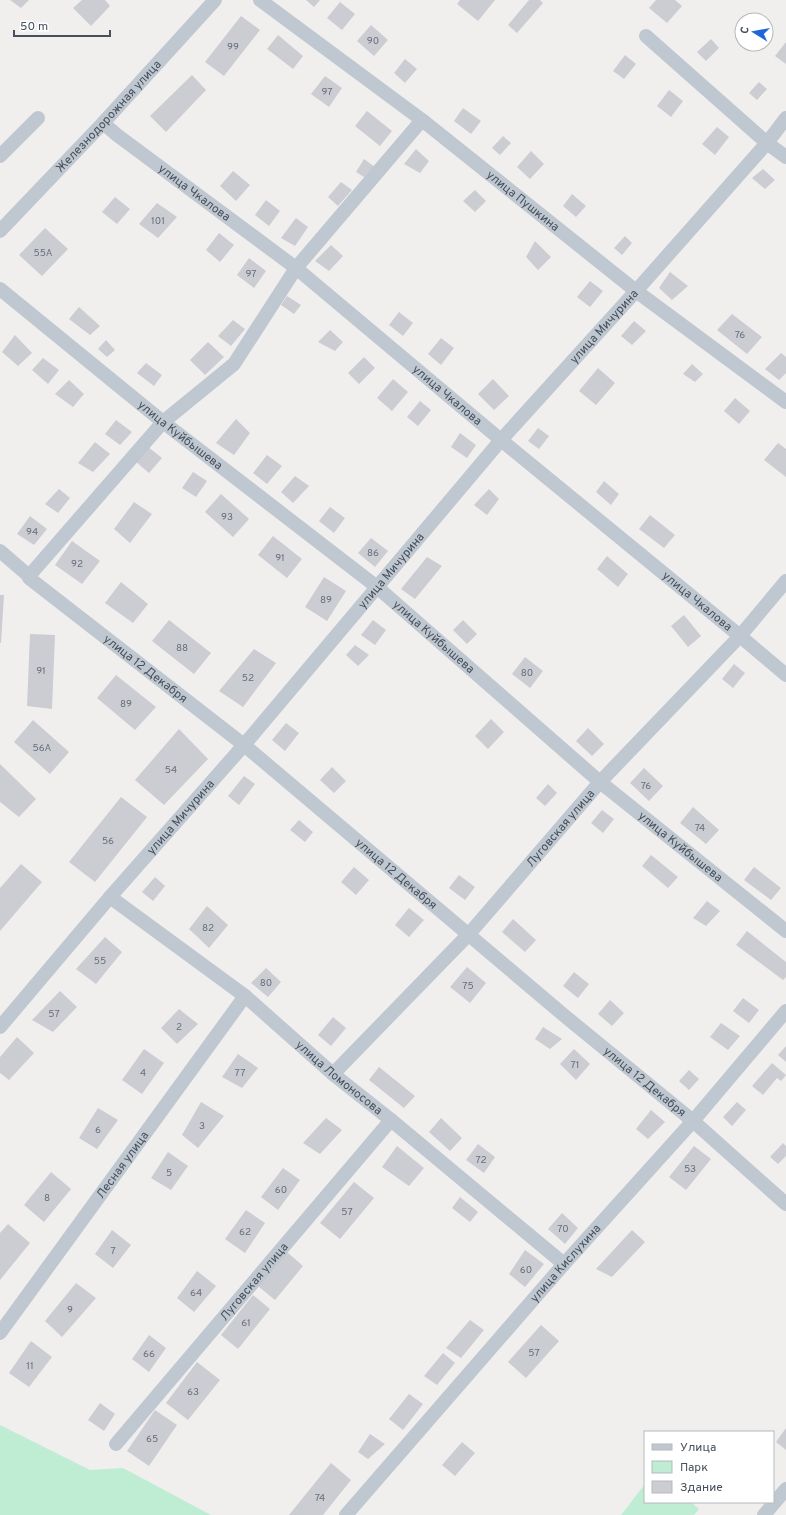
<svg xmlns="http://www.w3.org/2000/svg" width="786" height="1515" font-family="Overpass,sans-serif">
  <rect width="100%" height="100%" fill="#f1eeee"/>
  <path fill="#beedd3" d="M0,1425l90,45 33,-2 88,47h-211z
    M645,1484v18h46l8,7 -5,6h-73z"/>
  <path fill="#cbcdd3" d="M10,0h19l-8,8z
    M82,0h23l5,6 -19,20 -18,-18z
    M306,0h14l-6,7z
    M460,0h35l-17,21 -21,-17z
    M529,0h11l3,3 -26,30 -9,-8z
    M656,0h19l7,6 -15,17 -18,-15z
    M340,2l15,12 -13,16 -15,-12z
    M241,16l19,14 -36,46 -19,-14z
    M371,25l17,15 -14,16 -17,-15z
    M278,35l25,21 -10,13 -26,-20z
    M711,39l8,9 -13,13 -9,-9z
    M786,42v22l-11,-8z
    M625,55l11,9 -12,15 -11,-8z
    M405,59l12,10 -12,14 -11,-10z
    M192,75l14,15 -40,42 -16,-16z
    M325,76l17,12 -13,19 -18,-13z
    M759,82l8,7 -10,11 -8,-7z
    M669,90l14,11 -12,16 -14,-11z
    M463,108l18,13 -10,13 -17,-13z
    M367,111l25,20 -12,15 -25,-20z
    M717,127l12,10 -14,18 -13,-11z
    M503,136l8,7 -11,12 -8,-7z
    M416,149l13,12 -9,12 -16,-9z
    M531,151l13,13 -14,15 -13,-12z
    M364,159l11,8 -11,10 -8,-5z
    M763,169l12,11 -10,9 -13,-11z
    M233,171l17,14 -14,16 -16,-15z
    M341,182l11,8 -14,16 -10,-9z
    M475,190l11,11 -11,11 -12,-11z
    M572,194l14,12 -10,11 -13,-11z
    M115,197l15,12 -13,15 -15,-12z
    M266,200l14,11 -11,15 -14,-11z
    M157,203l20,14 -19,21 -19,-14z
    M296,218l12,9 -13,19 -14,-8z
    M45,228l23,21 -26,27 -23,-21z
    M219,233l15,12 -14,17 -14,-12z
    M625,236l7,7 -10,12 -8,-7z
    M535,241l16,16 -13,13 -12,-13z
    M331,245l12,11 -14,15 -14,-10z
    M249,258l17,13 -12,17 -17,-13z
    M670,272l18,14 -16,14 -13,-12z
    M590,281l13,10 -13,16 -13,-10z
    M287,296l14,9 -7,9 -13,-9z
    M79,307l21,19 -10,9 -21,-16z
    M399,312l14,11 -10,13 -14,-11z
    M732,314l30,23 -15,17 -30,-24z
    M233,320l12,9 -14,17 -13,-10z
    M634,321l12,10 -14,14 -11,-9z
    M330,330l13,12 -8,9 -17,-9z
    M15,335l17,18 -14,13 -16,-14z
    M441,338l13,10 -13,17 -13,-11z
    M106,340l9,10 -8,7 -9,-8z
    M208,342l16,15 -19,18 -15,-15z
    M781,353l5,4v16l-7,7 -14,-11z
    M364,357l11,11 -16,16 -11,-11z
    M43,358l16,12 -11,14 -16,-14z
    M146,363l16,12 -8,11 -17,-13z
    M692,364l11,10 -8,8 -12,-8z
    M598,368l17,15 -19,22 -17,-14z
    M393,379l15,13 -16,19 -15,-13z
    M493,379l16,17 -15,14 -16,-16z
    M69,380l15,14 -11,13 -18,-13z
    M735,398l15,13 -11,13 -15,-13z
    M420,401l11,9 -13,16 -11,-9z
    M236,419l14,14 -16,22 -18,-12z
    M116,420l16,12 -12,13 -15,-11z
    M538,428l11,8 -10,13 -11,-8z
    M460,433l16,12 -9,13 -16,-11z
    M95,442l15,12 -17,18 -15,-9z
    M778,443l8,6v28l-22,-17z
    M147,446l15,12 -13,15 -14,-12z
    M267,455l15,11 -15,18 -14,-11z
    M193,472l14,9 -11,16 -14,-9z
    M295,476l14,10 -16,17 -12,-11z
    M604,481l15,13 -8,11 -15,-13z
    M59,489l11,9 -12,15 -13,-9z
    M489,489l10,10 -12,16 -13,-10z
    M221,494l28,25 -16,18 -28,-25z
    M134,502l18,12 -22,29 -16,-14z
    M330,507l15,11 -11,15 -15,-12z
    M650,515l25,20 -11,13 -25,-19z
    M30,516l17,13 -13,16 -17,-11z
    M273,536l29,23 -15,19 -29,-23z
    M371,538l17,13 -13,16 -17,-14z
    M72,541l28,20 -18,23 -27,-19z
    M607,556l21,18 -10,13 -21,-18z
    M427,557l15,9 -27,33 -14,-10z
    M324,577l22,14 -19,30 -22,-14z
    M121,582l27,22 -15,19 -28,-20z
    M0,595h4l-3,48h-1z
    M684,615l17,21 -13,11 -17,-21z
    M169,620l42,33 -17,21 -42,-33z
    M373,620l13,10 -11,15 -14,-10z
    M463,620l14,14 -10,10 -14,-14z
    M30,634l25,1 -3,74 -25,-3z
    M355,645l14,10 -11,11 -12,-11z
    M254,649l22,14 -33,44 -24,-16z
    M525,657l18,14 -13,17 -18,-14z
    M734,664l11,9 -12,15 -11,-9z
    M116,675l40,32 -21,23 -38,-32z
    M491,719l13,13 -16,17 -13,-13z
    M33,720l36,32 -19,22 -36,-32z
    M286,723l13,10 -14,18 -13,-11z
    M588,728l16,16 -12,12 -16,-15z
    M179,729l29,30 -44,46 -29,-25z
    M0,764l36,35 -17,18 -19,-15z
    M332,767l14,14 -12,12 -14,-13z
    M644,768l19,18 -14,15 -19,-18z
    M244,776l11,8 -16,21 -11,-9z
    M548,784l9,9 -12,13 -9,-8z
    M121,797l26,20 -52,65 -26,-20z
    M693,807l26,23 -13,14 -26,-21z
    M602,810l12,9 -11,14 -12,-10z
    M299,820l14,12 -8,10 -15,-12z
    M651,855l27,22 -10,11 -26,-22z
    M21,864l21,18 -42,49v-43z
    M354,867l15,13 -13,15 -15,-13z
    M754,867l27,21 -10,12 -27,-20z
    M459,875l16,12 -10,13 -16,-12z
    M155,877l10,9 -12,15 -11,-9z
    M707,901l13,10 -14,15 -13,-8z
    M207,906l21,19 -19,23 -20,-19z
    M409,908l15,12 -15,17 -14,-12z
    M513,919l23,21 -11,12 -23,-20z
    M747,931l39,31v15l-3,3 -47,-35z
    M105,937l17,15 -26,32 -20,-15z
    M467,967l19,16 -16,20 -20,-16z
    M266,968l15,14 -13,15 -17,-14z
    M574,972l15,12 -11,14 -15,-12z
    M60,991l17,16 -24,25 -21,-12z
    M743,998l16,12 -10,13 -16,-12z
    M610,1000l14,13 -12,13 -14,-12z
    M179,1009l19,15 -21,20 -16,-16z
    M333,1017l13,11 -15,18 -13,-11z
    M721,1023l19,13 -12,14 -18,-13z
    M543,1027l19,12 -12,10 -15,-10z
    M17,1037l17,16 -25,27 -9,-7v-16z
    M786,1046v16l-8,-7z
    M144,1049l20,14 -22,31 -20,-14z
    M574,1049l16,15 -14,16 -16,-16z
    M238,1054l20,14 -16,20 -20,-11z
    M772,1063l14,12 -5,6 -4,-3 -14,17 -11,-9z
    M379,1067l36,29 -11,12 -35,-28z
    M689,1070l10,9 -10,11 -10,-9z
    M201,1102l23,14 -26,32 -16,-13z
    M737,1102l9,8 -14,16 -9,-9z
    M98,1108l20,12 -21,29 -18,-11z
    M651,1110l14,12 -17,17 -12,-10z
    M326,1118l16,12 -22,24 -17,-11z
    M441,1118l21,20 -12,13 -21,-19z
    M783,1143l3,3v10l-8,8 -8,-7z
    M478,1144l17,13 -11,16 -18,-13z
    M397,1146l27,22 -15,18 -27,-19z
    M694,1146l17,13 -25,31 -17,-13z
    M168,1152l20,14 -17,24 -20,-12z
    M283,1168l17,12 -22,30 -17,-13z
    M51,1172l20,17 -27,33 -20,-17z
    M354,1182l20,16 -34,41 -20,-16z
    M460,1197l18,15 -8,10 -18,-14z
    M246,1210l19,13 -20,30 -20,-14z
    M562,1213l16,15 -13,16 -17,-15z
    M8,1224l22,19 -30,37v-47z
    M112,1230l19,15 -18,23 -18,-14z
    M632,1230l13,12 -33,35 -16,-8z
    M525,1250l19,14 -19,23 -16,-13z
    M287,1252l16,14 -28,34 -17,-14z
    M197,1271l19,15 -22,26 -17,-14z
    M76,1283l20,15 -34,39 -17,-16z
    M253,1295l17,14 -32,40 -17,-14z
    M470,1320l14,10 -23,28 -15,-10z
    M541,1325l18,16 -33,37 -18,-16z
    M149,1335l17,13 -17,24 -17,-13z
    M31,1341l21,16 -23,30 -20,-14z
    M443,1353l12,10 -18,22 -13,-9z
    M197,1362l23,18 -32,40 -22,-17z
    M409,1394l14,10 -20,26 -14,-11z
    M100,1403l15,11 -11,17 -16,-11z
    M155,1410l22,15 -28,41 -22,-15z
    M786,1428v22l-10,-8z
    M370,1434l15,10 -17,15 -10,-7z
    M462,1442l13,11 -20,23 -13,-11z
    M331,1463l20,17 -28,35h-34z"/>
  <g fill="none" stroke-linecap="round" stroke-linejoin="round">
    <g stroke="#bfc8d0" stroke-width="14">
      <path id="s1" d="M260,0l162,120 214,171 150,111"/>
      <path d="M646,36l121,107 19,14"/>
      <path id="s2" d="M103,123l14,12 179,133 205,172 239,196 46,39"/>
      <path d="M0,156l38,-38"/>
      <path id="s3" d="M0,231l103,-108 112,-123"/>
      <path id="s4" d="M0,289l163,133 214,165 223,195 186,149"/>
      <path id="s5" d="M0,551l29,25v2l215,167 322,272 127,104 93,83"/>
      <path d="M29,576l134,-154 71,-58 62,-96 126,-148"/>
      <path id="s6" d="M110,897l135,99 88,78 58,46 173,144"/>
      <path id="s7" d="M0,1027l110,-130 134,-152 257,-305 135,-149 131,-148 19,-25"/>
      <path id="s8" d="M333,1074l136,-140 131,-152 140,-146 46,-55"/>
      <path id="s9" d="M0,1333l245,-337"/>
      <path id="s10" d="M116,1444l275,-324"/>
      <path id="s11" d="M346,1515l218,-251 129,-143 93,-110"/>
      <path d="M764,1515l22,-26"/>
    </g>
  </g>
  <g text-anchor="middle" stroke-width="4" stroke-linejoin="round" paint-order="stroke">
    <g font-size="10" fill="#686f79">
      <text x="373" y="44">90</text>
      <text x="233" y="50">99</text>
      <text x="327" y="95">97</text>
      <text x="158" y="224">101</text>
      <text x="43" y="256">55А</text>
      <text x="251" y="277">97</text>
      <text x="740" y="338">76</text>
      <text x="227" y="520">93</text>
      <text x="32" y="535">94</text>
      <text x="373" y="556">86</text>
      <text x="280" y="561">91</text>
      <text x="77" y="567">92</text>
      <text x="326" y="603">89</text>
      <text x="182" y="651">88</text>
      <text x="41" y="674">91</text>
      <text x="527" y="676">80</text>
      <text x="248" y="681">52</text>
      <text x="126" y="707">89</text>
      <text x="42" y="751">56А</text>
      <text x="171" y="773">54</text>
      <text x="646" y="789">76</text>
      <text x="700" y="831">74</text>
      <text x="108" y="844">56</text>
      <text x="208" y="931">82</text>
      <text x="100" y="964">55</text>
      <text x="266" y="986">80</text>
      <text x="468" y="989">75</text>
      <text x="54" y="1017">57</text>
      <text x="179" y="1030">2</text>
      <text x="575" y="1068">71</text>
      <text x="143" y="1076">4</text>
      <text x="240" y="1076">77</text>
      <text x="202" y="1129">3</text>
      <text x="98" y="1133">6</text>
      <text x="481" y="1163">72</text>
      <text x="690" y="1172">53</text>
      <text x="169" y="1176">5</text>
      <text x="281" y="1193">60</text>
      <text x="47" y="1201">8</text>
      <text x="347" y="1215">57</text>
      <text x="563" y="1232">70</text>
      <text x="245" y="1235">62</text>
      <text x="113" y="1254">7</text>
      <text x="526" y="1273">60</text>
      <text x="196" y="1296">64</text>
      <text x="70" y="1313">9</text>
      <text x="246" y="1326">61</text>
      <text x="534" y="1356">57</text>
      <text x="149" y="1357">66</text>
      <text x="30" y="1369">11</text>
      <text x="193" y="1395">63</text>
      <text x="152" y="1442">65</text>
      <text x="320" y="1501">74</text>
    </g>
    <g font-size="12" fill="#47505b" stroke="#fff">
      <text dy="4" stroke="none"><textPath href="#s3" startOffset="158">Железнодорожная улица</textPath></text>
      <text dy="4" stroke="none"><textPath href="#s2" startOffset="115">улица Чкалова</textPath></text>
      <text dy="4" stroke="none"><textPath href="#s1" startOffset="331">улица Пушкина</textPath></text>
      <text dy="4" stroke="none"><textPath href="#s7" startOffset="925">улица Мичурина</textPath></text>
      <text dy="4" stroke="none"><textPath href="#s2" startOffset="439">улица Чкалова</textPath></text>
      <text dy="4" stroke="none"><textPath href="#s4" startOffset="232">улица Куйбышева</textPath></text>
      <text dy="4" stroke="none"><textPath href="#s7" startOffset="601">улица Мичурина</textPath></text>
      <text dy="4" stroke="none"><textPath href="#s2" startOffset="763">улица Чкалова</textPath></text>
      <text dy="4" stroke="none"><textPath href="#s4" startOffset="556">улица Куйбышева</textPath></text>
      <text dy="4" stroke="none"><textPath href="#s5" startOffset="188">улица 12 Декабря</textPath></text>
      <text dy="4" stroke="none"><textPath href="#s7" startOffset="277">улица Мичурина</textPath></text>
      <text dy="4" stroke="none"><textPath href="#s8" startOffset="335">Луговская улица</textPath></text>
      <text dy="4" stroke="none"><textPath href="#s4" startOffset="880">улица Куйбышева</textPath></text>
      <text dy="4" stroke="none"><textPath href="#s5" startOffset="512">улица 12 Декабря</textPath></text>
      <text dy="4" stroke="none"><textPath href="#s6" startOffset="292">улица Ломоносова</textPath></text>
      <text dy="4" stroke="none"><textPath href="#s5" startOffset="836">улица 12 Декабря</textPath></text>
      <text dy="4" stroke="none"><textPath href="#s9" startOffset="208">Лесная улица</textPath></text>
      <text dy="4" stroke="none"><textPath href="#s11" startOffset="334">улица Кислухина</textPath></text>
      <text dy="4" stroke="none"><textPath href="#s10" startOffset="213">Луговская улица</textPath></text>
    </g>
  </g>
  <rect x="644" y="1431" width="130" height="72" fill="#ffffff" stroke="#b5b9bd"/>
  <rect x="652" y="1444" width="20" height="6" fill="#bfc8d0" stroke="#b5b9bd"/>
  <text x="680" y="1451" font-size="12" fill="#47505b">Улица</text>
  <rect x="652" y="1461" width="20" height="12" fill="#beedd3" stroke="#b5b9bd"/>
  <text x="680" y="1471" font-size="12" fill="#47505b">Парк</text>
  <rect x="652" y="1481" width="20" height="12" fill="#cbcdd3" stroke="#b5b9bd"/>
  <text x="680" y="1491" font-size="12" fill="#47505b">Здание</text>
  <g transform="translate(754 32) rotate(281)"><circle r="19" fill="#ffffff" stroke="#b5b9bd"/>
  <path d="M0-3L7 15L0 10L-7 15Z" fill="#2066d9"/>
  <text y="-6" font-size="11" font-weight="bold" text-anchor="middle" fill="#47505b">С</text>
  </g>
  <path d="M14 30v6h96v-6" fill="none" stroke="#47505b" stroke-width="2"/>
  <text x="20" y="30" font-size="12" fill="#47505b" stroke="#ffffff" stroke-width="3" paint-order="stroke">50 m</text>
</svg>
